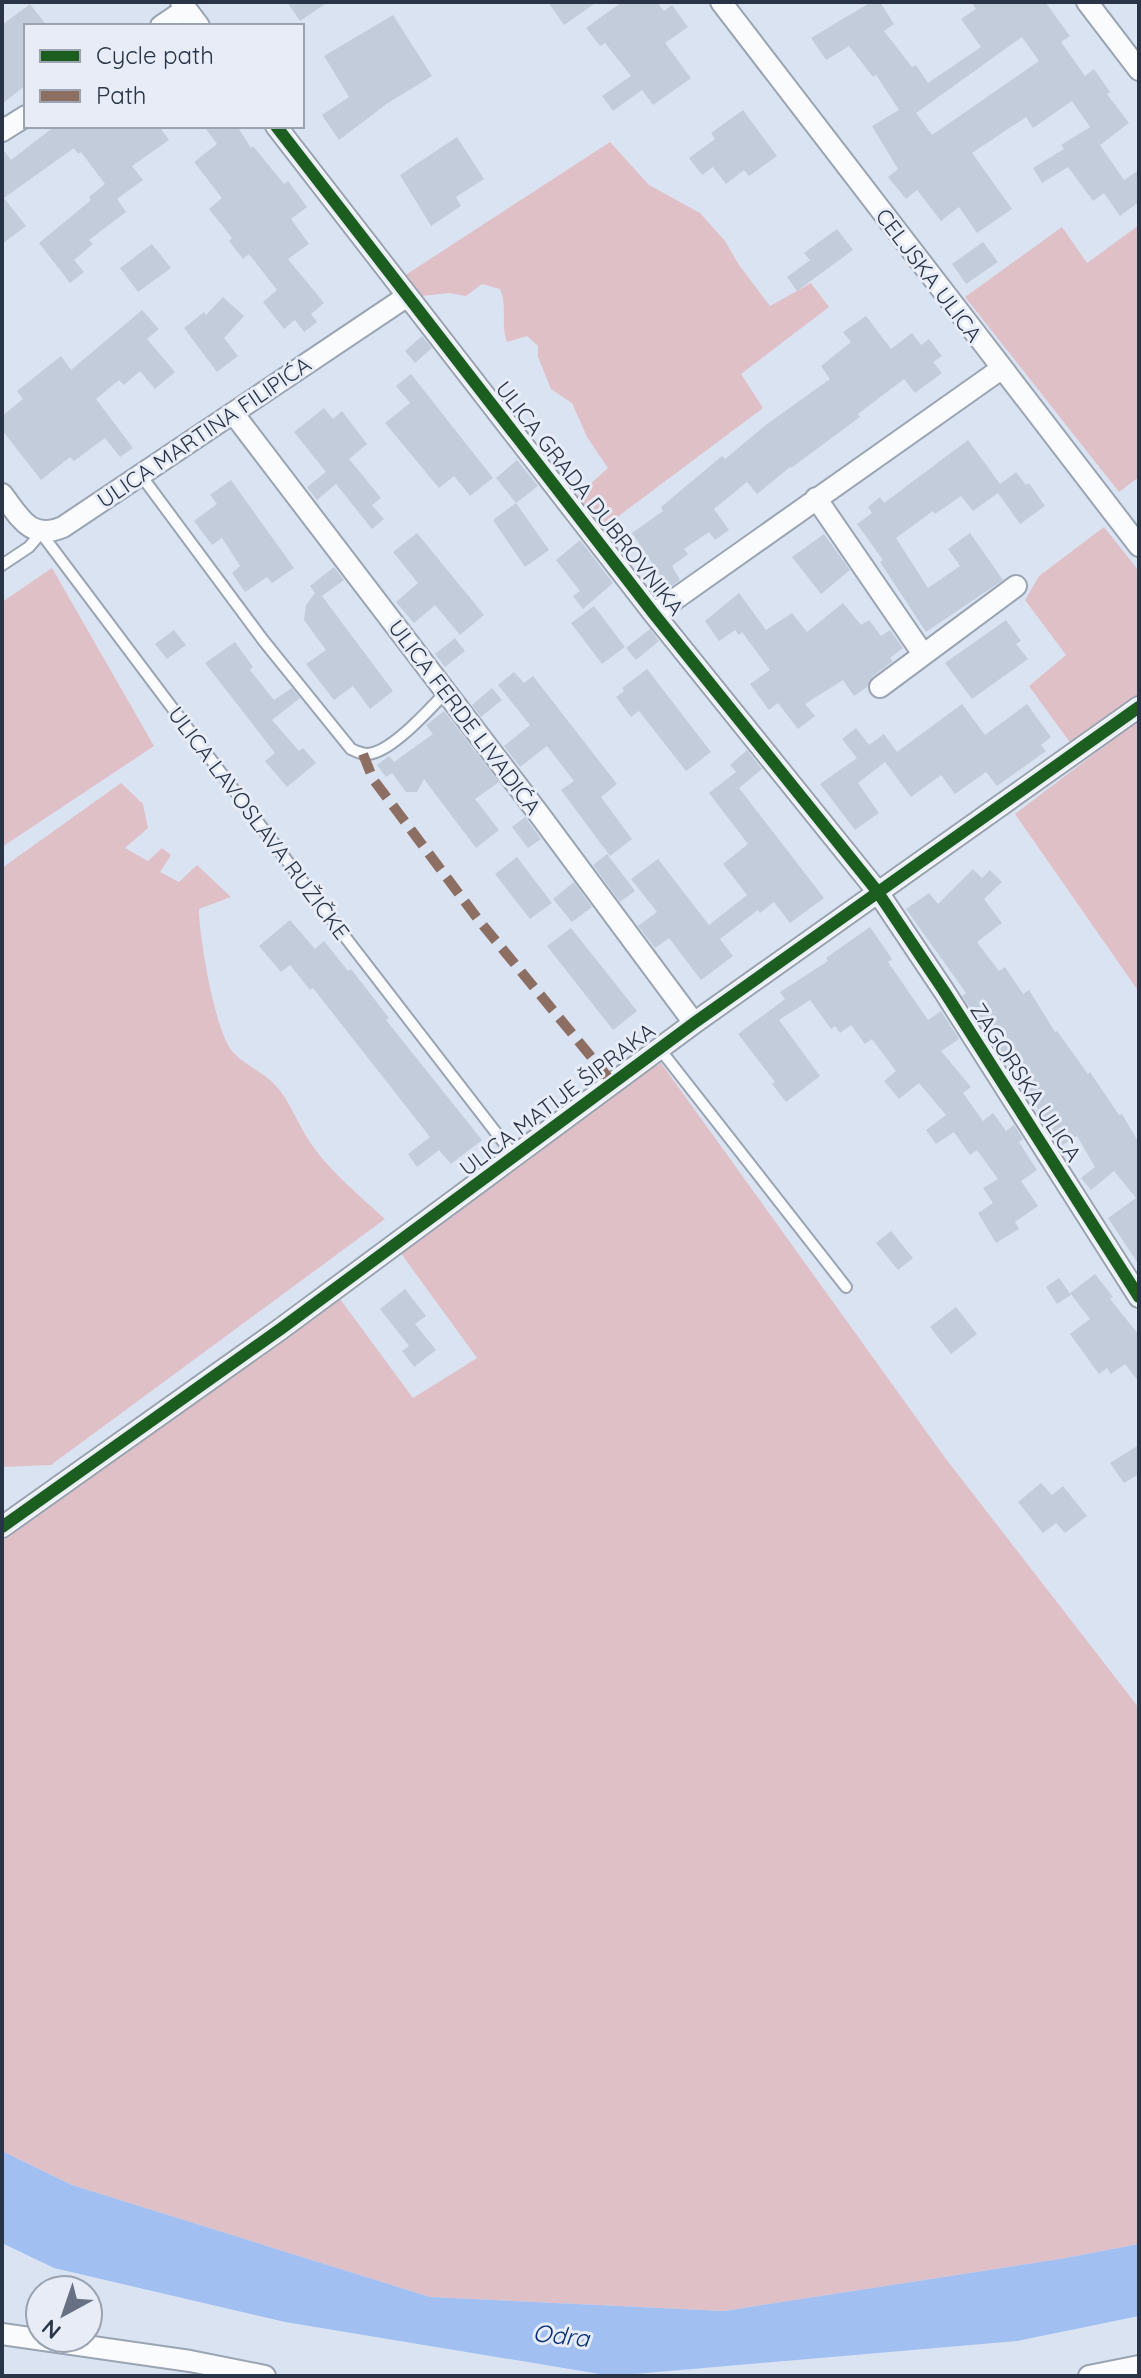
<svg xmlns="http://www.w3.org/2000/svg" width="1141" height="2378" font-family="Quicksand,sans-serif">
  <rect width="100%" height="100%" fill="#dae3f2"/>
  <path fill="#e0c0c7" d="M610,142l39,43 51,28 25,28 14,24 31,41 41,-23 18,24 -88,67 22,34 -159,119 -27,-31 31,-28 -21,-31 -15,-34 -21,-14 -13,-32v-11l-11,-10 -20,6c-7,-18 1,-35 -7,-53l-18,-5 -16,12 -17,-3 -27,3 -18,-20z
    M1139,225v252l-20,15 -154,-195 97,-70 25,36z
    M1104,527l35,44v131l-65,46 -45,-62 37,-31 -41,-55 14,-24z
    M52,568l102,178 -152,101v-245z
    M1139,720v272l-124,-178z
    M121,783l22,21 5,24 -23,20 23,13 14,-13 9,7 -11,17 19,10 18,-17 34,32 -32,12c0,27 16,122 33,142 12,14 32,21 44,35 13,14 21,36 32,53 19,30 50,55 77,80l-334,246 -49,2v-599z
    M661,1063l285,396 193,249v536l-79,15 -336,52 -294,-14 -358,-112 -70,-34v-610l335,-246 76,103 64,-40 -77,-106 154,-120z"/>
  <path fill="#a2bff1" d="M2,2151l70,34 358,112 294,14 336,-52 79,-15v72l-122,25 -405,35 -327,-54 -231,-54 -52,-25z"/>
  <path fill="#c3ccdb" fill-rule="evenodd" d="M287,2h41l-28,19z
    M548,2h49l-33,23z
    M622,2h35l7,9 8,-6 16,22 -23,16 26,35 -38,27 -11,-15 -29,21 -11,-15 29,-20 -26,-33 -5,3 -14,-18z
    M871,2h9l14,22 -10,7 28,36 4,-2 12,18 53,-36 -20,-28 15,-10 -5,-7h74l25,34 -9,6 24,34 9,-7 16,23 -3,2 22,29 -29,22 24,35 15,-10v32l-19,14 -16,-23 -11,8 -25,-34 -26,16 -9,-15 31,-19 -3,-4 29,-18 -18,-26 -39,27 -7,-11 -54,36 40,56 -35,24 -18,-26 -18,14 -24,-31 -11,9 -18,-22 10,-8 -26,-43 27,-16 -23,-35 -3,2 -24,-31 -23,14 -15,-22zM1022,37l17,24 -107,74 -16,-22z
    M30,4l17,22h-21v59l-24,19v-79z
    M393,15l39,61 -44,27 -49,37 -17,-25 27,-18 -25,-41z
    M743,110l34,46 -28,20 -5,-6 -18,14 -13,-17 -11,8 -13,-17 26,-19 -4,-6z
    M55,126h104l10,14 -37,26 11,14 -26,19 9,13 -37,28 4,4 -19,16 10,12 -14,11 -31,-40 52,-43 -2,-3 16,-13 -24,-32 -3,2 -4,-6 -70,50 22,28 -24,18v-96l9,12z
    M204,126h33l14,22 2,-2 31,38 4,-3 19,26 -16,12 18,25 -21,15 36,44 -13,11 6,8 -13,10 -9,-12 -11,9 -21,-27 14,-12 -28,-36 -6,5 -14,-18 3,-3 -23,-29 13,-11 -28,-36 23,-18z
    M457,137l27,42 -28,18 5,9 -30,20 -31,-51z
    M837,229l16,21 -56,41 -10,-14 23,-17 -6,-7z
    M983,242l15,20 -32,22 -14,-20z
    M152,244l19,24 -33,24 -18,-24z
    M223,297l21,19 -20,22 14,18 -21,16 -33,-44 20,-16 2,3z
    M142,310l17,19 -12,10 28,33 -20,17 -15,-18 -16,14 -5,-5 -23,19 37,49 -13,9 -15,-19 -31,23 -4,-4 -29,23 -39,-50v-14l21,-17 -6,-8 44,-35 10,14z
    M866,316l25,33 21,-16 9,12 8,-6 13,17 -9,6 9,11 -27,20 -11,-14 -46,35 2,3 -69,51 -1,-1 -33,27 -10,-12 -33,27 15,21 -14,10 -6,-8 -25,17 4,5 -16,12 8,14 -11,8 -37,-55 31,-22 -2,-4 61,-51 3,3 42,-35 63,-45 -9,-13 30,-24 -8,-10z
    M422,336l10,12 -17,15 -10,-12z
    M411,374l82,104 -23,18 -16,-20 -15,12 -54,-65 25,-20 -14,-17z
    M324,408l9,11 9,-8 25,33 -18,15 32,39 -9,7 12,14 -12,10 -36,-45 -19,16 -10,-13 19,-15 -32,-40z
    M968,440l32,44 16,-12 10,13 3,-2 16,23 -25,18 -22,-31 -25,18 -12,-15 -26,18 -2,-3 -37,27 32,50 32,-22 -12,-17 22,-16 33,47 -77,52 -46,-70 3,-2 -26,-36 15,-11 -4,-6 12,-10 4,6z
    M517,460l21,26 -22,17 -20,-25z
    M231,480l63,88 -22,15 -5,-6 -22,15 -13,-19 8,-7 -18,-28 -10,7 -18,-24 23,-17 -7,-9z
    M516,503l33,47 -24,17 -32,-47z
    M417,533l67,82 -24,20 -25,-30 -21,18 -18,-21 22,-19 -25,-31z
    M824,534l26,36 -29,24 -29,-37z
    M580,540l33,43 -30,26 -10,-13 7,-5 -24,-31z
    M334,567l10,13 -22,16 71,95 -23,18 -17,-23 -19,14 -28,-36 20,-14 -22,-30 2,-15 9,-12 -5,-7z
    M739,593l27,37 26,-17 15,19 36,-29 18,22 8,-5 12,16 9,-6 13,18 -13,10 3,3 -21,16 -5,10 -13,9 -11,-16 -38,24 10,12 -17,13 -20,-26 -9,7 -19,-26 20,-14 -28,-38 -3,3 -4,-5 -16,11 -14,-20z
    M594,606l31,41 -23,17 -31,-41z
    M1006,620l15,21 -5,3 12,15 -56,40 -27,-36z
    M650,629l9,12 -23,19 -10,-12z
    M174,630l12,15 -19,14 -12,-15z
    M455,638l10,13 -20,16 -10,-13z
    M235,642l18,25 -3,3 24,30 18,-12 8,10 -28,22 27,31 4,-3 13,15 -29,24 -22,-26 10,-8 -70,-90z
    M647,669l64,83 -25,19 -47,-60 -8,6 -15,-20 8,-6 -2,-3z
    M514,672l10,11 9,-7 84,108 -16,13 31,42 -22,17 -49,-66 13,-9 -27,-35 -27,21 -16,-21 26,-21 -32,-40z
    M492,688l10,12 -21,17 -9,-12z
    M962,704l23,31 42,-31 24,33 -10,8 5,6 -49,35 -11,-14 -31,22 -14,-19 -30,22 -26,-35 -27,21 21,30 -24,17 -35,-46 37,-26 -15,-19 14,-11 13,17 15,-11 13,18z
    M444,711l55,71 -24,17 24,31 -23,18 -52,-69 -7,13h-11l-14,-19 -6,4 -9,-12 12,-9 5,6 39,-28 -7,-9z
    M747,750l15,19 -23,19 85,110 -34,25 -16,-21 -14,11 -2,-3 -38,29 13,17 -32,24 -32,-42 -14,10 -17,-22 19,-14 -26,-33 27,-20 51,66 38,-30 -24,-31 25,-20 -39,-51 27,-21 -6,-7z
    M525,817l16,22 -13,9 -16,-21z
    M607,854l28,37 -15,11 -27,-37z
    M517,857l35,46 -22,16 -35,-45z
    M973,869l9,9 8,-8 12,12 -18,17 18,24 -25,19 22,29 6,-4 18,27 6,-4 26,42 2,-1 31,43 2,-2 29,43 3,-1 17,29v122l-31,-47 28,-20 -22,-27 -23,19 -10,-12 14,-11 -18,-31 -16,10 -15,-24 -2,2 -8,-13 2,-2 -76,-113 4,-3 -60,-84 23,-16 9,11z
    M574,882l18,25 -20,15 -19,-23z
    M290,920l25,29 9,-8 24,30 3,-2 38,49 -3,2 96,120 -31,24 -12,-14 -22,17 -9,-13 22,-17 -117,-149 -3,2 -20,-25 -9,7 -22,-26z
    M870,927l22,32 -4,3 40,58 13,-9 18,28 -18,12 30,36 -8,6 20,28 10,-8 13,18 8,-6 9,14 -4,3 18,28 -16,11 17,25 -23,16 4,7 -23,14 -18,-30 15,-10 -10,-15 15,-9 -21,-29 -7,5 -16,-23 -18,12 -10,-14 20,-15 -27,-32 -20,16 -15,-18 12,-10 -24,-32 -7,5 -14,-19 -11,8 -5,-7 -4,3 -21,-29 -31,20 41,56 -34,26 -14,-18 3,-2 -37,-48 47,-35 -5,-7 48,-31 -2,-3z
    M571,928l66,83 -24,19 -66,-84z
    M891,1231l22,27 -15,12 -22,-27z
    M1095,1274l18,23 -3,2 29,36v47l-14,-18 -14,10 -4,-6 -8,6 -29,-40 20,-15 -20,-26z
    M1059,1278l12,17 -14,9 -11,-17z
    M405,1289l21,27 -11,8 21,26 -22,17 -12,-16 7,-5 -29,-37z
    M956,1307l21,27 -26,20 -21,-27z
    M1139,1445v29l-15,9 -14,-20z
    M1041,1483l11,12 11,-9 24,30 -22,17 -9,-10 -13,10 -25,-31z"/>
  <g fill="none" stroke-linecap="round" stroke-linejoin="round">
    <defs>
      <path id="service" d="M140,474l123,166 88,109c8,4 16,7 25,3 22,-8 54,-43 70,-60
        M2,565l27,-18 12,-14 271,361 202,262
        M659,1048l187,239"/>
      <path id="minor" d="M181,2l18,24
        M721,2l418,544
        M1087,2l52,68
        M161,26l25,-17
        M276,126l378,488 223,277 67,100 195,306
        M2,131l24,-15
        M233,413l306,401 155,209
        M2,494c18,23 28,47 61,33l343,-230
        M816,498l107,156
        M654,614l347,-245
        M880,687l136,-101
        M2,1527l280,-199 412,-305 445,-316
        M2,2334l188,27 75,15
        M1089,2376l50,-10"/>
    </defs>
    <use href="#service" stroke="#9ba4b3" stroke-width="14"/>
    <use href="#minor" stroke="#9ba4b3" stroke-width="24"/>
    <use href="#service" stroke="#f9fbfd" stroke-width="10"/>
    <use href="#minor" stroke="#f9fbfd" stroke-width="20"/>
    <path stroke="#8d6e63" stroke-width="10" stroke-dasharray="20 10" stroke-linecap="butt" d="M363,754l10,25 104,139 135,164"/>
    <defs>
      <path id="cycleway" d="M276,126l378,488 223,277 67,100 195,306
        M2,1527l280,-199 412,-305 445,-316"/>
    </defs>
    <use href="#cycleway" stroke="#e7ecf6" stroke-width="17"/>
    <use href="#cycleway" stroke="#1b5e20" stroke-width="12"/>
  </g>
  <g text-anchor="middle" stroke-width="6" stroke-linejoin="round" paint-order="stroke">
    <g font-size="22" fill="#293447" stroke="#e7ecf6">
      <text transform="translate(929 275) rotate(53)" y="8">CELJSKA ULICA</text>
      <text transform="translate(204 432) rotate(-34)" y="8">ULICA MARTINA FILIPIĆA</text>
      <text transform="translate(590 498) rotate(52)" y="8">ULICA GRADA DUBROVNIKA</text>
      <text transform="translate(465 717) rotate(53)" y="8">ULICA FERDE LIVADIĆA</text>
      <text transform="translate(259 823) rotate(53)" y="8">ULICA LAVOSLAVA RUŽIČKE</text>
      <text transform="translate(1026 1082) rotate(57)" y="8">ZAGORSKA ULICA</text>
      <text transform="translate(557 1099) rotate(-37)" y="8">ULICA MATIJE ŠIPRAKA</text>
    </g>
    <g font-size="24" font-style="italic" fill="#042f77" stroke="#e7ecf6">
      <text transform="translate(561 2336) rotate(6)" y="8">Odra</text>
    </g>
  </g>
  <rect width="1141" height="2378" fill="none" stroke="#293447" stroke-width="8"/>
  <rect x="24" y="24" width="280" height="104" fill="#e7ecf6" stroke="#9ba2b0" stroke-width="2"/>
  <rect x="40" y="50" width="40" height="12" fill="#1b5e20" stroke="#9ba2b0" stroke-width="2"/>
  <text x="96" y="64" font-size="24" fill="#293447">Cycle path</text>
  <rect x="40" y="90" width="40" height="12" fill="#8d6e63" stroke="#9ba2b0" stroke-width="2"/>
  <text x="96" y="104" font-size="24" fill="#293447">Path</text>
  <g transform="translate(64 2314) rotate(220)"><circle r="38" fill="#e7ecf6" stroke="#9ba2b0" stroke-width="2"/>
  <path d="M0-6L14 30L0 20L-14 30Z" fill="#677183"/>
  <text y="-12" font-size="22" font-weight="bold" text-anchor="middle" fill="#293447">N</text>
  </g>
</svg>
